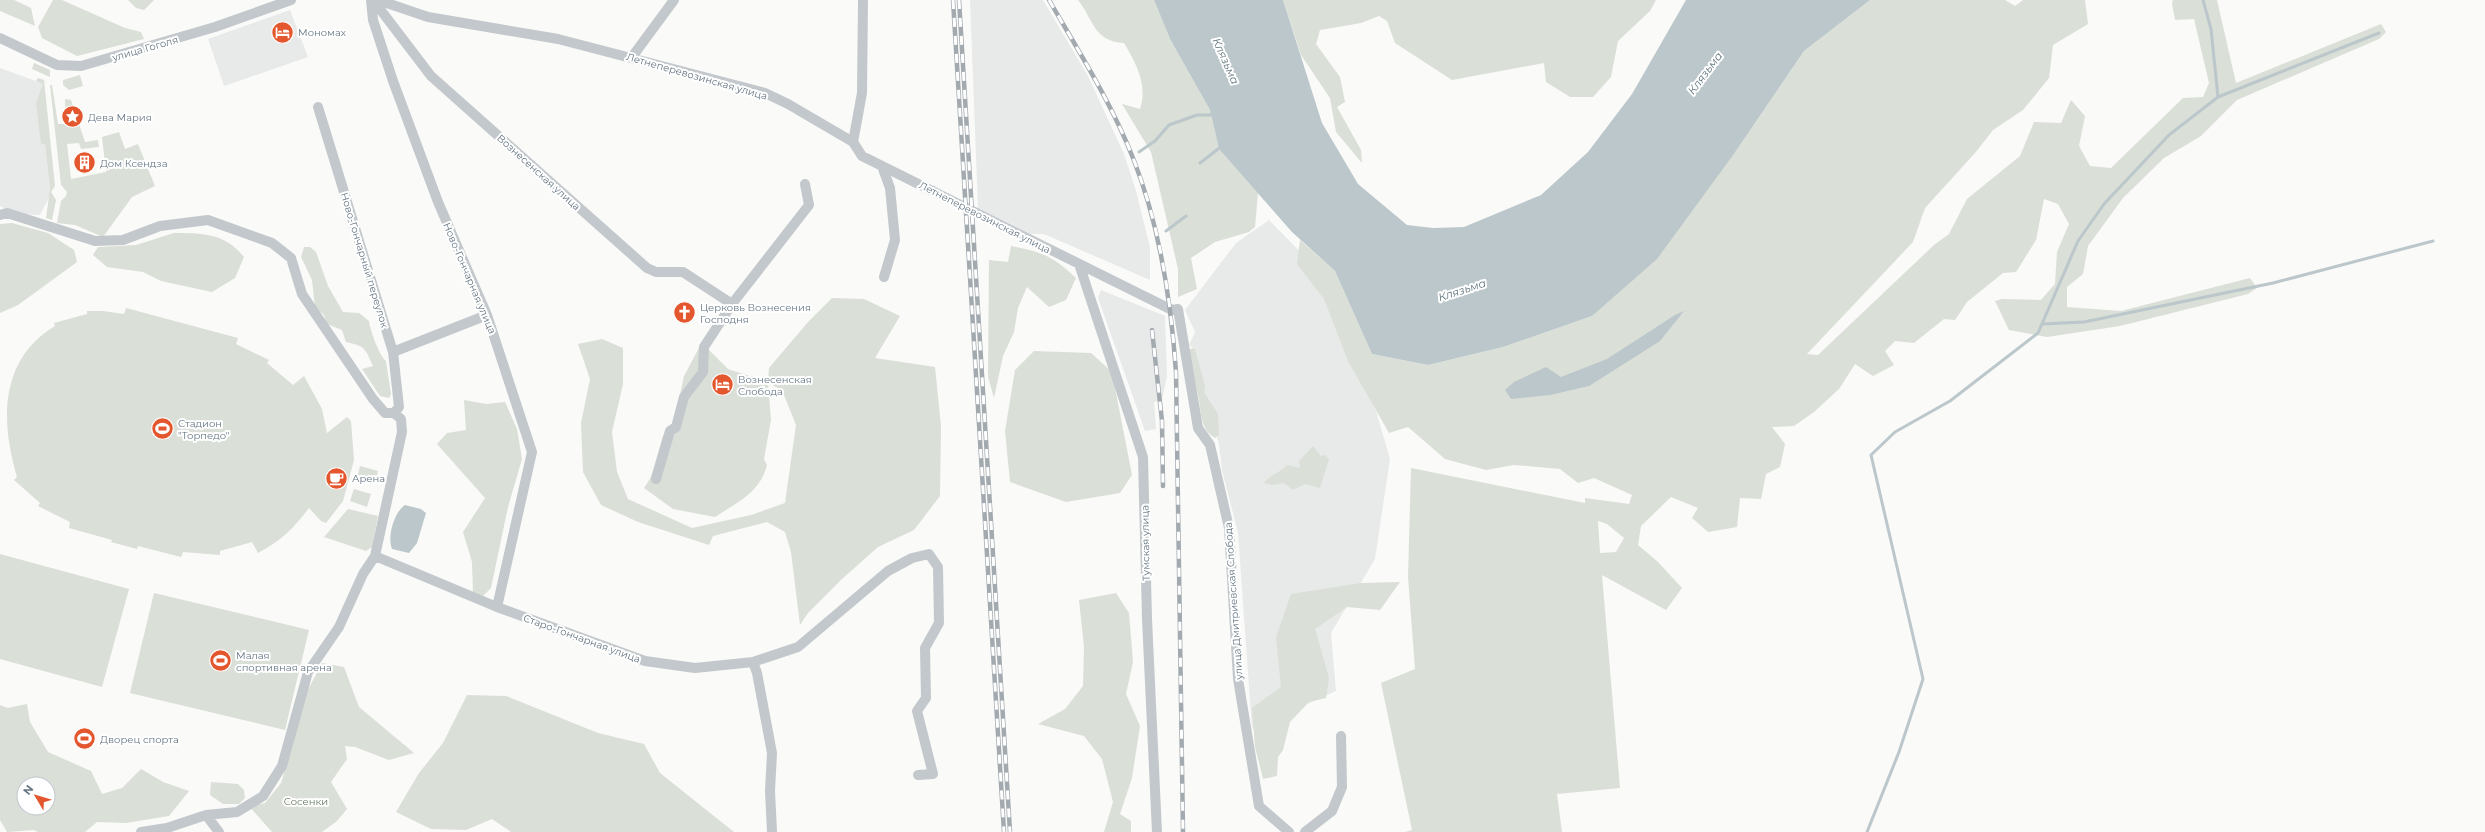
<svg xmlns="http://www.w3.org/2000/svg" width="2485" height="832" font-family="Montserrat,sans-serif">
  <rect width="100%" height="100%" fill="#fafaf8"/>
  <path fill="#e8e9e9" d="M970,0h73l45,76 36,78 12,37 14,56v33l-106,-46h-13l-53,-26z
    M290,10l18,47 -84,29 -16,-47z
    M0,68l44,16 -3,60h4l5,45v7l-10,19 -25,-1 -15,-8z
    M1269,220l56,57 37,86 28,96 -15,100 -44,74 5,58 -84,38 -14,-196 -16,-63 -3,-26 -25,-83 1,-12 -6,-4 6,-13 -10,-22 51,-67z
    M1101,290l64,26 2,60 -5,24 -8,2 2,27 -11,2 -47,-133z"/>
  <path fill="#dadfd7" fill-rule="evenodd" d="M0,0h14l17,8 4,18 -35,-15z
    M53,0h9l63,28 16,4 3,7 -67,17 -35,-18 -4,-11z
    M128,0h26l-10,10 -8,-2z
    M1078,0h76l16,39 40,71 9,39 39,44 -3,34 -6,5 -34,10 -24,16 6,31 -19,8v-28l-27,-117 -29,-48 18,5c8,-24 -4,-46 -16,-66 -31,-2 -30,-23 -46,-43z
    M1283,0h373l-6,11 -32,30 -7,36 -18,20h-23l-24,-15 -2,-19 -92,17 -57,-37 -8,-22 -8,-5 -18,7 -41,7 -4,14 24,33 5,25 -8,5 24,43 1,13 -26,-31 -6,-34 -29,-43z
    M1870,0h135l10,6 8,-6h62l3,24 -35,21 -4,33 -26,32 -30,20 -18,23 -50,55 -12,34 -106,112 11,1 116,-110 15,-11 18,-35 53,-43 14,-34 27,1 10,-23 14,16 -6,30 11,20 21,2 72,-70 20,-1 6,-14 -15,-64 -19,1 -3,-16 1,-4h44l19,83 145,-59 5,8 -7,7 -142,61 -36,36 -37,22 -41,40 -35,48 -5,28 -16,13v20l54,4 129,-33 7,10 -9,6 -128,32 -73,11 -38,-7 -14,-29 7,-2 39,1 14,-16 2,-32 12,-28 -11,-20 -14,-5 -8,41 -20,32 -13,1 -36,29 -12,18 -11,-1 -30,24 -19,-2 -10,10 9,14 -21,11 -18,-12 -16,25 -25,23 -20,14 -22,1 13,17 -5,23 -14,7 -5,25 -21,-1 -3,29 -29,5 -16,-14 6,-10 -27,-11 -30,29 -3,19 20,17 24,26 -16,22 -64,-35 18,213 -63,6 5,38h-157l7,-2 -31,-147 34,-14 -7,-92 3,-109 174,35v-5l44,6 3,-9 -38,-17 -16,5 -18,-14 -46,-4 -28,5 -41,-11 -37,-32 -19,6 -41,-72 -24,-62 -27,-35 3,-24 35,31 37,83 56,11 75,-18 89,-31 144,-165 68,-100zM1598,521l9,3 17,14 -8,14 -16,1z
    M34,63l16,7v7l-18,-8z
    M80,75l3,11 -14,4 -6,-5v-5z
    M38,78l6,2 11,106 -4,6 5,8 -4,20 -6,-2 4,-29 -5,-45h-4l-5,-41 7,-19 -7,-3z
    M50,85h2l6,39h8l-1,-25 6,1 14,42 13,-2 1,7 -18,2 -2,-6 -12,1 4,35 35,-7 -4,-35 17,-5 6,17 13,-5 17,42 -23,11 -29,40 -28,-12 -18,-2 4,-22 5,-5 1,-4 -6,-7z
    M12,223l36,10 26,17 3,12 -59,43 -18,8v-89z
    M174,233c28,0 51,0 70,24l-9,21 -23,14 -51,-11 -18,-9 -36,-5 -14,-12 5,-8 38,-2z
    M1011,246c31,6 42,10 65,32l-10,22 -17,7 -22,-20 -9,21 -4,24 -11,24 -9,42 -6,-21 1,-117 19,2z
    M304,247h6l6,5 12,34 15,26 16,1 10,8c1,9 10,34 17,40l5,33 -2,4 -9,-2 -18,-27 11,-3c-8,-18 -8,-20 -27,-24l-4,-12 -15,-6 -3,-9 -9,-8 -3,-27 -11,-23z
    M832,298l32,1 36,17 -25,42 60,9 6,59 -1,70 -26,34 -36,17 -35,31 -35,35 -8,12 -9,-73 -6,-20 -18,-10 -54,14 -4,9 -71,-23 -37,-17 -18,-33 -2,-49 9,-44 -12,-35 24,-5 21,9v36l-11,48 5,40 11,27 64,29 59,-13 34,-12 11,-78 -14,-35 -14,-7 3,37 -7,39 3,6c-7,28 -30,37 -52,52l-42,-8 -29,-21 7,-11 12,-41 10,-9 11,-51 16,-30 8,3 20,20 40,13 1,-14 39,-46z
    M126,308l112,30 -2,6 33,16 -2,3 26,22 11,-9 18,33 5,24 20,-16 4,4 3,39 -11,41 -17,22 -5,-2 -12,-13c-16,21 -27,32 -51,45l-6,-11 -32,9v4l-37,-3 -2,5 -43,-11 -1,3 -26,-7 1,-2 -43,-12 1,-6 -32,-16 2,-3 -26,-23 3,-3c-17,-57 -17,-118 38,-151l-1,-3 33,-9v-3h16l21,3z
    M1192,348l3,1 10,37 -1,6 14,22 1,21 -4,3c-17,-10 -13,-30 -18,-47 -3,-13 -7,-26 -10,-39z
    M1034,351l57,2 21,19 20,103 -12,18 -54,9 -56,-20 -5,-51 10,-61z
    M464,400l22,4 19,-2 12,27 5,30 -14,48 -17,81 -8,8 -10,-3 -1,-31 -9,-30 22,-34 -48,-54 10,-11 19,-3z
    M1313,446l8,10 4,-1 4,4 -9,29 -15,-4 -12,6 -9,-7 -12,2 -8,-2c7,-9 16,-10 23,-18l13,3 -1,-7z
    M360,466l18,5 -3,13 -18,-5z
    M354,489l17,5 -4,13 -17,-6z
    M348,509l30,7 -6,31 -6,4 -42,-14z
    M0,554l129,35 -27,98 -102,-28z
    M1400,582l-20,28 -33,-3 -32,22 14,49 -3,20 -17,4 -19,20 -7,28 -5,7 -1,19 -14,3 -8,-32 -3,-39 29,-21 -5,-50 15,-43 70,-11z
    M154,593l155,37 -24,100 -155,-37z
    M1116,593l13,20 4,49 -7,32 14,32 -8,52 -12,36 11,7v11h-27l9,-30 -11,-43 -18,-23 -46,-12 27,-15 18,-23 1,-39 -5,-47z
    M322,663l22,4 15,40 55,46 -25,7 -34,-13 -10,-1 2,13 -16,23 16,27 -10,12 -15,11h-50l-23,-26 16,-3 16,-20 11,-35 10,-47z
    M467,695l39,1 92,37 46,11 16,29 74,59h-223l-19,-13 -26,11 -35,-1 -35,-17 23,-39 24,-30z
    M27,704l3,18 18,30 43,19 11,23 20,-6 19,-19 22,13 26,9 -20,25 -43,7 -29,-1 -12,10h-47l-4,-2 -27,2 -7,-12v-115l8,3zM24,784h24v24h-24z
    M211,782l27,2 6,6 1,8 -6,6h-16l-13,-9z"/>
  <path fill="#bbc7cb" d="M1154,0h129l39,123 36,61 49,41 26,3 31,-1 77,-32 47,-43 44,-58 54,-94h184l-66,51 -68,100 -79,108 -65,57 -89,31 -75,18 -56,-11 -37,-83 -43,-39 -73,-83 -9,-39 -40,-71z
    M1684,311l-24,30 -71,45 -39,9 -39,4 -6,-9 9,-8 32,-15 15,10 46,-18 68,-44z
    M405,505l16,4 5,4 -9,30 -8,10 -17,-4c-5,-12 2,-37 13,-44z"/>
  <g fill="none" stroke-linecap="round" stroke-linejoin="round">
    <path stroke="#bbc7cb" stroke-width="3" d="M2218,97l161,-64
      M1139,152l16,-11 14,-16 28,-10h14l2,-4
      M1200,163l22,-17
      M1166,231l20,-15
      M2042,324l42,-2 189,-39 160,-42
      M1867,832l32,-80 24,-73 -52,-224 24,-23 55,-31 88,-68 40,-92 26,-37 65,-69 49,-38 -7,-68 -8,-29"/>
    <path stroke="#c3c8cc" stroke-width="10" d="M371,0l2,20 20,61 45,121 49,113 45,137 -35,155
      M373,0l58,76 216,192 9,4h27l49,32
      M378,0l50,17 130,22 207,54 23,11 65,38 9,14 310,154 6,-1 20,119 12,17 19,83 9,151 21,127 30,26
      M0,38l57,27 24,1 134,-39 76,-27
      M632,57l42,-57
      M318,107l75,245 6,55 -5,6
      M853,142l9,-49 1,-93
      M882,166l8,22 5,52 -11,37
      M0,215l7,-2 88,28 28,-1 37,-14 48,-6 64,23 19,15 11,36 71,105 12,14h9l7,6 1,13 -27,124 -12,18 -24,53 -31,45 -26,94 -19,30 -26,16 -31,3
      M1079,264l64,193 4,162 10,213
      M393,352l94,-37
      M656,479l14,-48 6,-4 8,-30 19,-25 1,-25 28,-43 77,-99 -4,-21
      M375,556l122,51 148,54 50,7 58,-6 45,-15 90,-76 24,-13 17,-4 9,13 1,56 -14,25 1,50 -9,13 16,63 -15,1
      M753,662l4,11 15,80 -2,38 2,41
      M141,832l26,-4 39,-13 13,17
      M1305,832l27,-21 10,-24 -1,-51"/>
    <defs>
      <path id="rail" d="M953,0l51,832
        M959,0l51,832
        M1049,0c30,52 62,102 84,158 27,68 38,142 43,214l7,460
        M1152,330l10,91 1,65"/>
    </defs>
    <use href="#rail" stroke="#a2aab0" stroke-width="4.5"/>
    <use href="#rail" stroke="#fff" stroke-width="3" stroke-dasharray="9" stroke-linecap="butt"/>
  </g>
  <defs>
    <symbol id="hotel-disc" viewBox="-11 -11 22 22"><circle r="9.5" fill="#e4572e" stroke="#fff"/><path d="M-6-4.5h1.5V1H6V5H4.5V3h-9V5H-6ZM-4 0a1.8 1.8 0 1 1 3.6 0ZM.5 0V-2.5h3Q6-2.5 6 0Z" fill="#fff"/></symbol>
    <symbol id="sight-disc" viewBox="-11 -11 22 22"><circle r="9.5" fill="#e4572e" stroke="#fff"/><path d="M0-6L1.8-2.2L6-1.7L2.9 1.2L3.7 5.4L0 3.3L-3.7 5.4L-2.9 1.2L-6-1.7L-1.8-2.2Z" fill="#fff"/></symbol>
    <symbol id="building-disc" viewBox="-11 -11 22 22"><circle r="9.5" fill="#e4572e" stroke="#fff"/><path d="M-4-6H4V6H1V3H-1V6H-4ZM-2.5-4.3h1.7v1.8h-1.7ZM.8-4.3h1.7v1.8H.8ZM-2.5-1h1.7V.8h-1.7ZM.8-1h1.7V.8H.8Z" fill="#fff"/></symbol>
    <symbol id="church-disc" viewBox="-11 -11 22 22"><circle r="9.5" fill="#e4572e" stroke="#fff"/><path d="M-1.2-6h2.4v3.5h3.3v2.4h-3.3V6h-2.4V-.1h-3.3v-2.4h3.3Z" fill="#fff"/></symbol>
    <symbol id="stadium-disc" viewBox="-11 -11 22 22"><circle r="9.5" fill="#e4572e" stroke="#fff"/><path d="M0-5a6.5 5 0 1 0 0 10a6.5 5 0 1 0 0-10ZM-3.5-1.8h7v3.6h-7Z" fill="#fff"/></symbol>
    <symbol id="cafe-disc" viewBox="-11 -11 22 22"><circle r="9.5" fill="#e4572e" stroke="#fff"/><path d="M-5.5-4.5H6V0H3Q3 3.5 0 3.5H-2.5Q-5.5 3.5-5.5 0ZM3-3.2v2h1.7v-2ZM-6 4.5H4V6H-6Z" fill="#fff"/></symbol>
  </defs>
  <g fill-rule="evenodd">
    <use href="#hotel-disc" x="270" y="20" width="25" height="25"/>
    <use href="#sight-disc" x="60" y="104" width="25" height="25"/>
    <use href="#building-disc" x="72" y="150" width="25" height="25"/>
    <use href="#church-disc" x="672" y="300" width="25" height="25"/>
    <use href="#hotel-disc" x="710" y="372" width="25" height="25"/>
    <use href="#stadium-disc" x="150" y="416" width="25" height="25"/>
    <use href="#cafe-disc" x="324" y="466" width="25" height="25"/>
    <use href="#stadium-disc" x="208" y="648" width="25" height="25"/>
    <use href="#stadium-disc" x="72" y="726" width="25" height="25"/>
  </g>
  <g text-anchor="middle" stroke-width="4" stroke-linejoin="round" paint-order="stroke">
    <g font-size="10" fill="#657683" stroke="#fff" text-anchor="start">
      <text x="298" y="36">Мономах</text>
      <text x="88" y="121">Дева Мария</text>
      <text x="100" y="167">Дом Ксендза</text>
      <text x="700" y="311">Церковь Вознесения<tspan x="700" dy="12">Господня</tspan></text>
      <text x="738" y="383">Вознесенская<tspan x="738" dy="12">Слобода</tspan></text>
      <text x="178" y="427">Стадион<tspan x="178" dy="12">"Торпедо"</tspan></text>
      <text x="352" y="482">Арена</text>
      <text x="236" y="659">Малая<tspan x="236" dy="12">спортивная арена</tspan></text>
      <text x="100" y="743">Дворец спорта</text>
    </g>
    <g font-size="10" fill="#657683" stroke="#fff">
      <text transform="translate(145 48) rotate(-16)" y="4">улица Гоголя</text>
      <text transform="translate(697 76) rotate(16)" y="4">Летнеперевозинская улица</text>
      <text transform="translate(539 172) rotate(42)" y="4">Вознесенская улица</text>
      <text transform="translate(985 217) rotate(27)" y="4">Летнеперевозинская улица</text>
      <text transform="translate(365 260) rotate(73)" y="4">Ново-Гончарный переулок</text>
      <text transform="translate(470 278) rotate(67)" y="4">Ново-Гончарная улица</text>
      <text transform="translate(1145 543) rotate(-91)" y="4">Тумская улица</text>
      <text transform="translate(1233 601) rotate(-94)" y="4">улица Дмитриевская Слобода</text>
      <text transform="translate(582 638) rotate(20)" y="4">Старо-Гончарная улица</text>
    </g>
    <g font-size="10" fill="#687a64" stroke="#fff">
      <text x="306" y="805">Сосенки</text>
    </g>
    <g font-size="11" font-style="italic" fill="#60757c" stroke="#fff">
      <text transform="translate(1226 61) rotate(66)" y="4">Клязьма</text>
      <text transform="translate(1705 73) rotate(-53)" y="4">Клязьма</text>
      <text transform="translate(1462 290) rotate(-18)" y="4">Клязьма</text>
    </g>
  </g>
  <g transform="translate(36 796) rotate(308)"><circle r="19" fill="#ffffff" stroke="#c1c8cd"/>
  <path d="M0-3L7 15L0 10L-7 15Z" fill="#e4572e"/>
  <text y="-6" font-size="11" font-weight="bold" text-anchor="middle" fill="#657683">N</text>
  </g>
</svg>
